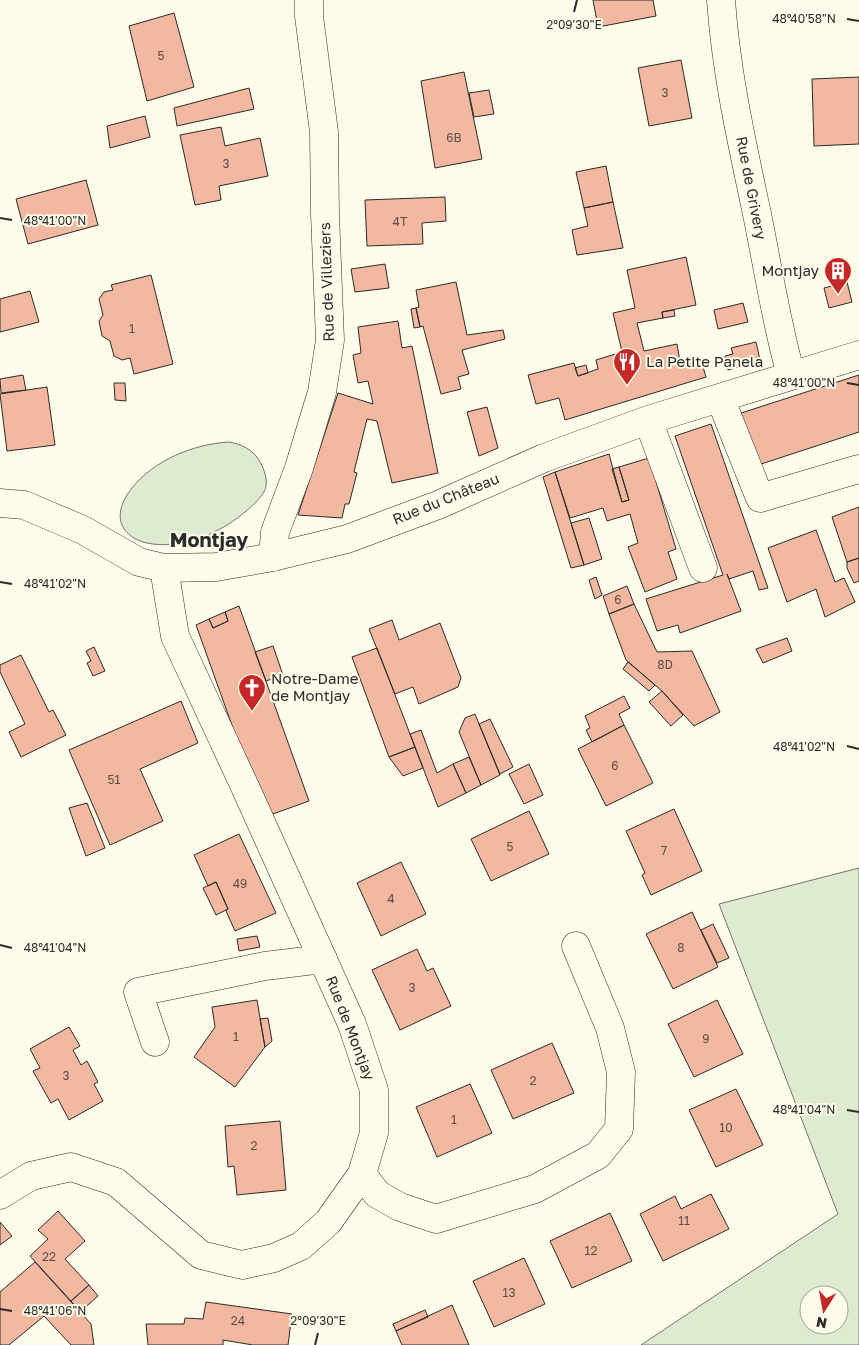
<svg xmlns="http://www.w3.org/2000/svg" width="859" height="1345" font-family="'Golos Text',sans-serif">
  <rect width="100%" height="100%" fill="#fdfbea"/>
  <path fill="#deebd1" stroke="#74746e" fill-rule="evenodd" d="M229,442c16,3 28,10 34,26 2,5 4,12 3,18 -1,7 -6,11 -10,16 -23,23 -51,38 -83,42 -39,5 -71,-18 -41,-56 22,-28 62,-44 97,-46z
    M859,868v477h-218l197,-131 -119,-310zM809,1295h30v30h-30z"/>
  <path fill="#f2b8a0" stroke="#2b2b2b" d="M593,0h60l3,16 -58,11z
    M174,13l20,74 -47,14 -18,-75z
    M681,60l11,58 -43,8 -11,-58z
    M464,72l18,87 -47,9 -14,-87z
    M859,77v67l-45,2 -2,-67z
    M249,88l5,21 -77,17 -3,-18z
    M489,90l5,24 -20,3 -5,-24z
    M145,116l5,21 -40,11 -3,-22z
    M221,127l4,19 35,-8 8,38 -49,10 2,14 -26,5 -15,-70z
    M606,166l7,36 -29,6 -8,-36z
    M86,180l12,45 -70,19 -12,-45z
    M445,197l1,24 -24,2 1,21 -56,2 -2,-46z
    M613,202l10,46 -46,7 -5,-25 16,-4 -4,-18z
    M686,257l10,48 -34,7 1,6 -26,5 7,28 33,-7 4,23 20,-7 5,17 -141,43 -6,-22 -23,6 -8,-29 46,-12 4,13 20,-7 -2,-9 26,-8 -9,-39 22,-5 -8,-38z
    M385,264l4,24 -34,4 -4,-23z
    M151,275l22,89 -39,10 -4,-16 -8,2 -8,-4 -4,-15 -8,-5 -3,-15 4,-6 -4,-16 5,-7 9,-2 -2,-5z
    M456,282l11,53 36,-5 2,9 -43,11 7,24 -11,3 3,12 -20,5 -18,-68 -3,1 -4,-19 3,-1 -3,-17z
    M847,282l5,20 -23,6 -5,-20z
    M30,291l9,31 -39,10v-33z
    M743,303l5,19 -30,7 -4,-19z
    M416,308l4,19 -6,1 -3,-19z
    M674,310l1,6 -12,2 -1,-6z
    M398,321l4,27 10,-2 26,127 -46,10 -15,-62 -10,-2 -13,53 3,1 -8,31h-4l-3,14 -44,-3 40,-122 35,11 -5,-23 -10,2 -5,-28 8,-2 -3,-26z
    M756,342l4,18 -32,10 -3,-14 8,-2 -2,-6z
    M586,365l2,8 -10,3 -3,-8z
    M23,375l3,15 -25,3 -1,-14z
    M859,375v57l-104,34 -17,-52z
    M114,383h11l1,18 -11,-1z
    M47,387l8,58 -48,6 -7,-57z
    M487,407l11,41 -19,8 -12,-44z
    M711,424l57,164 -9,2 -6,-19 -24,8 -2,-5 14,37 -61,22 -2,-8 -21,6 -11,-32 77,-24 -48,-139z
    M609,454l13,48 7,-2 -10,-33 30,-9 27,91 -8,3 9,27 -32,13 -17,-45 10,-4 -8,-29 -23,7 -4,-13 -33,10 -15,-46z
    M619,467l10,33 -7,2 -10,-33z
    M555,472l16,51 13,42 -13,3 -28,-91z
    M859,507v51l-12,4 -15,-45z
    M589,518l13,41 -18,6 -13,-42z
    M816,530l19,52 9,-4 11,24 -30,15 -9,-28 -29,13 -19,-54z
    M859,558v23l-5,2 -7,-15v-6z
    M596,577l6,18 -7,4 -6,-19z
    M627,586l7,18 -25,10 -6,-18z
    M634,604l23,48 35,-1 28,61 -26,14 -32,-35 -36,-31 -17,-46z
    M239,606l70,195 -39,14 -32,-73 -42,-117 13,-6 4,9 15,-7 -3,-9z
    M225,612l3,9 -15,7 -4,-9z
    M392,620l7,20 41,-17 21,55 -3,9 -39,17 -6,-17 -18,7 -26,-65z
    M787,638l5,13 -29,12 -7,-14z
    M273,646l10,29 -17,6 -11,-29z
    M94,647l11,24 -12,5 -6,-13 4,-2 -5,-10z
    M377,648l38,99 -26,10 -37,-100z
    M21,655l28,57 4,-2 13,25 -45,22 -12,-25 16,-8 -25,-52v-7z
    M628,662l27,23 -6,6 -26,-22z
    M662,691l21,24 -12,11 -22,-24z
    M624,696l6,12 -11,6 5,11 -32,17 -6,-12 4,-2 -5,-12z
    M181,701l17,42 -58,26 23,52 -53,24 -41,-95z
    M475,714l25,61 -19,10 -22,-53 6,-14z
    M490,719l23,48 -13,7 -21,-50z
    M624,725l29,58 -47,23 -28,-57z
    M421,730l16,43 16,-9 13,29 -28,14 -28,-73z
    M415,747l8,21 -20,8 -14,-19z
    M469,757l12,28 -15,8 -13,-29z
    M529,764l14,31 -19,9 -15,-30z
    M87,803l18,45 -19,8 -17,-48z
    M674,809l28,62 -51,24 -9,-20 3,-2 -19,-42z
    M529,811l20,43 -58,27 -20,-42z
    M239,834l37,79 -41,18 -9,-20 2,-2 -12,-27 -8,4 -14,-31z
    M401,862l25,52 -45,22 -24,-53z
    M216,882l12,27 -12,6 -13,-27z
    M692,912l26,55 -45,22 -27,-55z
    M713,924l16,34 -12,5 -16,-33z
    M257,936l3,11 -21,4 -2,-12z
    M417,949l10,22 6,-3 18,38 -51,24 -28,-60z
    M257,1000l8,47 -30,40 -41,-30 21,-30 -3,-20z
    M717,1000l26,54 -49,23 -26,-53z
    M268,1018l4,23 -7,6 -5,-28z
    M69,1027l11,19 -7,4 8,15 6,-4 11,21 -4,2 9,17 -34,19 -11,-21 -7,4 -18,-32 7,-3 -10,-19z
    M552,1043l22,50 -61,26 -22,-49z
    M470,1084l22,49 -55,24 -21,-50z
    M736,1089l27,56 -47,22 -27,-57z
    M280,1121l6,69 -49,5 -3,-29 -6,1 -3,-41z
    M711,1194l18,35 -66,32 -23,-47 35,-18 6,13z
    M58,1211l27,30 -20,18 24,26 -18,16 -41,-45 18,-17 -10,-9z
    M610,1213l22,48 -60,27 -22,-47z
    M0,1222l12,14 -12,9z
    M524,1258l21,46 -51,23 -21,-46z
    M35,1262l56,62 3,21h-23l-27,-29 -35,29h-9v-53z
    M89,1285l9,11 -18,16 -9,-11z
    M206,1302l86,12 -4,31h-35l-30,-5v5h-75l-2,-21h38l1,-6 18,1z
    M452,1305l17,40h-67l-6,-14z
    M425,1310l3,7 -32,14 -3,-7z"/>
  <g fill="none" stroke-linecap="round" stroke-linejoin="round">
    <defs>
      <path id="minor" d="M721,0c5,73 21,143 36,214 11,54 19,108 34,161
        M720,398l40,100 99,-29
        M648,420l55,148
        M0,503l24,2 59,25 56,32 25,6 52,-1 57,-10 74,-18 91,-34 106,-47 104,-38 211,-65
        M273,557l2,-25 24,-64 23,-76 8,-52 -5,-126 -1,-82 -15,-116v-16
        M155,1042l-17,-50 127,-26 58,-7
        M362,1174l15,20 23,13 36,12 99,-30 63,-34 21,-26 2,-57 -11,-44 -34,-82
        M0,1195l31,-19 40,-9 45,15 85,73 41,10 32,-7 27,-12 27,-24 34,-48 12,-41v-43l-22,-66 -106,-235 -71,-153 -11,-68"/>
    </defs>
    <use href="#minor" stroke="#2b2b2b" stroke-width="29"/>
    <use href="#minor" stroke="#fdfbea" stroke-width="28"/>
  </g>
  <path fill="none" stroke="#2b2b2b" stroke-width="2" d="M574,12l3,-12M847,19l12,2M0,218l12,2M847,383l12,2M0,582l12,2M847,746l12,3M0,945l12,3M847,1110l12,2M0,1309l12,2M315,1345l3,-12"/>
  <defs>
    <symbol id="building-pin" viewBox="-11 -11 22 30"><path d="M0 17L-7.5 6A9.5 9.5 0 1 1 7.5 6Z" fill="#c62828" stroke="#fdfbea"/><path d="M-4-6H4V6H1V3H-1V6H-4ZM-2.5-4.3h1.7v1.8h-1.7ZM.8-4.3h1.7v1.8H.8ZM-2.5-1h1.7V.8h-1.7ZM.8-1h1.7V.8H.8Z" fill="#fff"/></symbol>
    <symbol id="restaurant-pin" viewBox="-11 -11 22 30"><path d="M0 17L-7.5 6A9.5 9.5 0 1 1 7.5 6Z" fill="#c62828" stroke="#fdfbea"/><path d="M-5-6h1v4h1v-4h1v4h1v-4h1v5L-1.5 .5V6h-2V.5L-5-1ZM5-6V6H3V1.5H1.5Q1.5-4 5-6Z" fill="#fff"/></symbol>
    <symbol id="church-pin" viewBox="-11 -11 22 30"><path d="M0 17L-7.5 6A9.5 9.5 0 1 1 7.5 6Z" fill="#c62828" stroke="#fdfbea"/><path d="M-1.2-6h2.4v3.5h3.3v2.4h-3.3V6h-2.4V-.1h-3.3v-2.4h3.3Z" fill="#fff"/></symbol>
  </defs>
  <g fill-rule="evenodd">
    <use href="#building-pin" x="822" y="255" width="32" height="43"/>
    <use href="#restaurant-pin" x="611" y="346" width="32" height="43"/>
    <use href="#church-pin" x="236" y="672" width="32" height="43"/>
  </g>
  <g text-anchor="middle" stroke-width="4" stroke-linejoin="round" paint-order="stroke">
    <g font-size="12" fill="#5d4e48">
      <text x="161" y="60">5</text>
      <text x="665" y="97">3</text>
      <text x="454" y="142">6B</text>
      <text x="226" y="168">3</text>
      <text x="400" y="226">4T</text>
      <text x="132" y="333">1</text>
      <text x="618" y="604">6</text>
      <text x="665" y="669">8D</text>
      <text x="615" y="770">6</text>
      <text x="114" y="784">51</text>
      <text x="510" y="851">5</text>
      <text x="664" y="855">7</text>
      <text x="240" y="888">49</text>
      <text x="391" y="903">4</text>
      <text x="681" y="952">8</text>
      <text x="412" y="992">3</text>
      <text x="236" y="1041">1</text>
      <text x="706" y="1043">9</text>
      <text x="66" y="1080">3</text>
      <text x="533" y="1085">2</text>
      <text x="454" y="1124">1</text>
      <text x="726" y="1132">10</text>
      <text x="254" y="1150">2</text>
      <text x="684" y="1225">11</text>
      <text x="591" y="1255">12</text>
      <text x="49" y="1261">22</text>
      <text x="509" y="1297">13</text>
      <text x="238" y="1325">24</text>
    </g>
    <g font-size="15" fill="#2b2b2b" stroke="#fdfbea">
      <text transform="translate(751 188) rotate(79)" y="5">Rue de Grivery</text>
      <text transform="translate(327 282) rotate(-92)" y="5">Rue de Villeziers</text>
      <text transform="translate(446 499) rotate(-22)" y="5">Rue du Château</text>
      <text transform="translate(350 1028) rotate(69)" y="5">Rue de Montjay</text>
    </g>
    <g font-size="15" fill="#2b2b2b" stroke="#fdfbea" text-anchor="start">
      <text x="819" y="276" text-anchor="end">Montjay</text>
      <text x="646" y="367">La Petite Panela</text>
      <text x="271" y="684">Notre-Dame<tspan x="271" dy="17">de Montjay</tspan></text>
    </g>
    <g font-size="20" font-weight="bold" fill="#2b2b2b" stroke="#fdfbea">
      <text x="209" y="547">Montjay</text>
    </g>
  </g>
  <g font-size="12" text-anchor="middle" fill="#2b2b2b" stroke="#fdfbea" stroke-width="4" stroke-linejoin="round" paint-order="stroke">
    <text x="804" y="23">48°40'58"N</text>
    <text x="574" y="29">2°09'30"E</text>
    <text x="55" y="225">48°41'00"N</text>
    <text x="804" y="387">48°41'00"N</text>
    <text x="55" y="588">48°41'02"N</text>
    <text x="804" y="751">48°41'02"N</text>
    <text x="55" y="952">48°41'04"N</text>
    <text x="804" y="1114">48°41'04"N</text>
    <text x="55" y="1315">48°41'06"N</text>
    <text x="318" y="1325">2°09'30"E</text>
  </g>
  <g transform="translate(824 1310) rotate(191)"><circle r="24" fill="#fdfbea" stroke="#a9a89e"/>
  <path d="M0-4L9 19L0 12L-9 19Z" fill="#c62828"/>
  <text y="-8" font-size="14" font-weight="bold" text-anchor="middle" fill="#2b2b2b">N</text>
  </g>
</svg>
